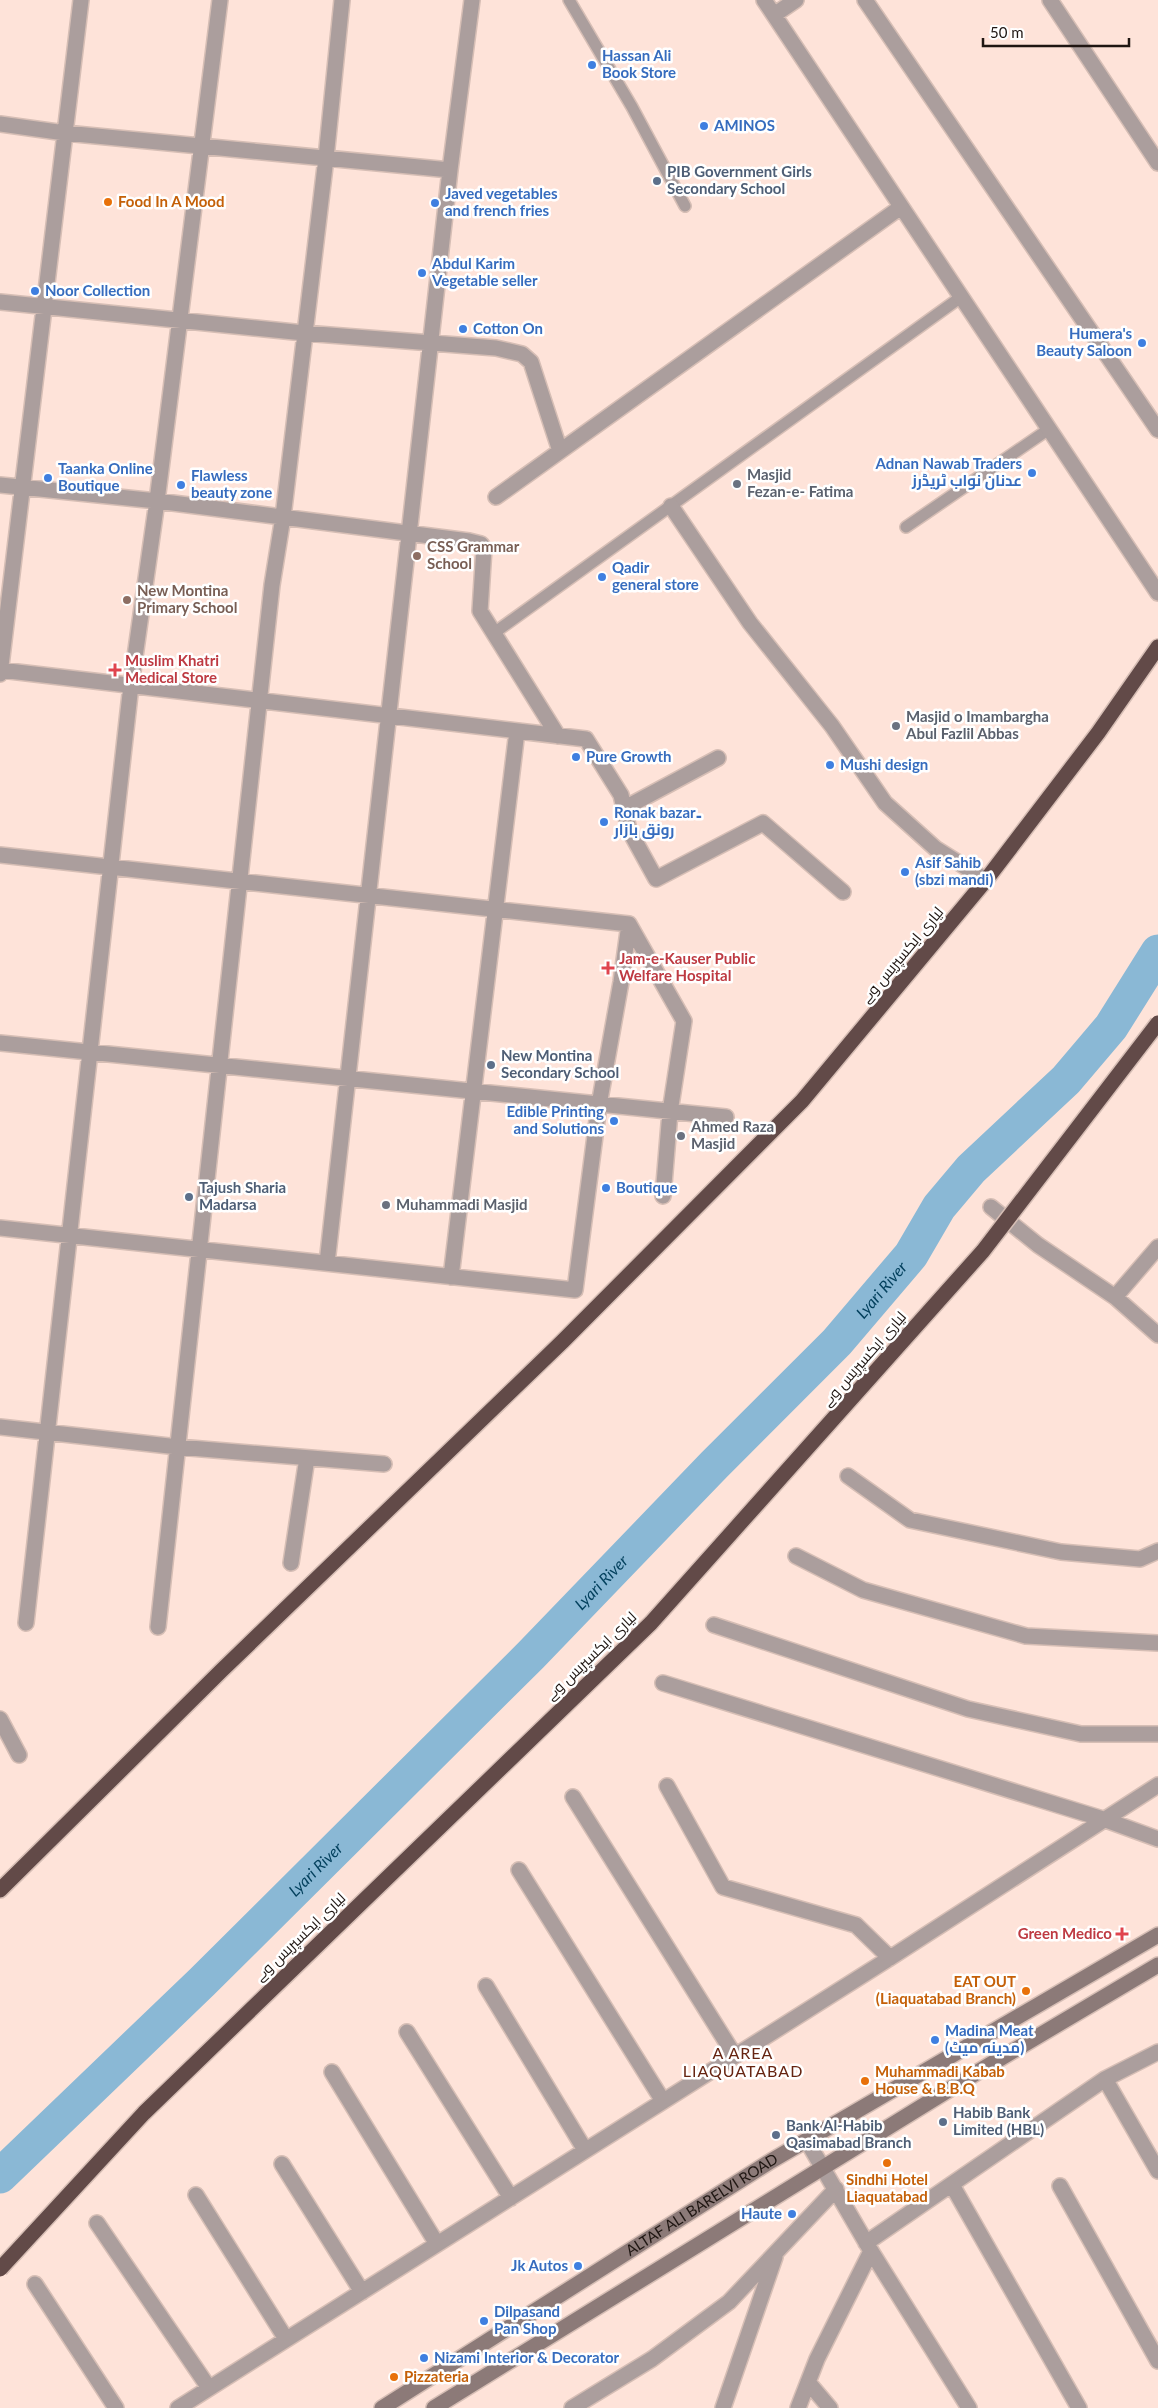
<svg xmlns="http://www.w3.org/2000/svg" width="1158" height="2408" font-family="Lato,Cairo,sans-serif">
  <rect width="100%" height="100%" fill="#fee3d9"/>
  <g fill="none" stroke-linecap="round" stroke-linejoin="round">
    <path stroke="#8ab8d5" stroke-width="35" id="s1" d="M0,2176l202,-194 329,-327 183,-190 123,-123 74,-87 28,-48 32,-38 95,-89 45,-53 47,-75"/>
    <defs>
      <path id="lane" d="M569,0l63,107 53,99
        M906,527l143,-98
        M494,633l467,-336"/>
      <path id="street" d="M764,0l394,593
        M865,0l293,430
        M1050,0l108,163
        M774,15l22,-15
        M0,124l65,9 385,37
        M0,302l304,31 192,15 26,6 9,8 29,89
        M0,485l157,16 312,40 12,3 3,4 -4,63 78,125
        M496,497l405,-290
        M671,506l79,117 82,103 53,77 50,45 51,32
        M0,670l586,69 35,56 8,35 27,49 107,-56 80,69
        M0,674l81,-674
        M623,809l95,-51
        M0,855l629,69
        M629,924l55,97 -14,91 -7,84
        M0,1043l726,74
        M991,1207l47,38 77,52 43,38
        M0,1228l575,62 24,-185 22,-123 8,-58
        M327,1263l123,-1093 22,-170
        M451,1277l66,-546
        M1115,1297l43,-50
        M0,1427l178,20 206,17
        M848,1476l62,44 151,32 79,7 18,-8
        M796,1556l67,34 163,46 132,7
        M291,1563l16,-105
        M26,1623l105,-938 26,-184 63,-501
        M714,1625l254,84 113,25h77
        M158,1627l114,-1042 11,-68 43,-359 16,-158
        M663,1683l440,136 55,20
        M0,1719l19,36
        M667,1786l56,101 133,38 34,33
        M573,1797l162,259
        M519,1870l144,231
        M486,1986l99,164
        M407,2032l104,166
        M332,2072l105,172
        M1105,2079l53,92
        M807,2141l64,110 98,157
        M282,2164l80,128
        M952,2185l127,223
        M1060,2186l98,175
        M196,2195l90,144
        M97,2223l112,165
        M866,2243l239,-164 53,-27
        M35,2284l81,124
        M808,2382l22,26
        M178,2408l712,-450 268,-173
        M572,2408l80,-49 77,-57 107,-113
        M723,2408l52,-151
        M798,2408l19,-49 54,-108"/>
      <g id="secondary">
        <path id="s2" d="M382,2408l389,-247 387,-226"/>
        <path d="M434,2408l542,-335 182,-108"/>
      </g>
      <path id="highway" d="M0,1890l221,-219 342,-330 239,-240 184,-221 112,-147 60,-86"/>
    </defs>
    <use href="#lane" stroke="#d6beb5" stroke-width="14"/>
    <use href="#street" stroke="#d6beb5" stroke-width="18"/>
    <use href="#secondary" stroke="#d6beb5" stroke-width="18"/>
    <use href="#highway" stroke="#d6beb5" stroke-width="18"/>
    <use href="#lane" stroke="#ab9e9d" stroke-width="11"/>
    <use href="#street" stroke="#ab9e9d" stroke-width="15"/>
    <use href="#secondary" stroke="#8c7a78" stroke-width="15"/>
    <use href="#highway" stroke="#624a48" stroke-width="15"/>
    <defs>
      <path id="highway-bridge" d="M0,2269l144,-156 507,-490 332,-372 175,-228"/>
    </defs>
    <use href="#highway-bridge" stroke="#d6beb5" stroke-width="18" stroke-linecap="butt"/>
    <use href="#highway-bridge" stroke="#624a48" stroke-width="15"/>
  </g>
  <g fill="#3f7fe0" stroke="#fff" stroke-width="2">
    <circle cx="592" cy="65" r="5"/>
    <circle cx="704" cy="126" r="5"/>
    <circle cx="435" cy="203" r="5"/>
    <circle cx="422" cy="273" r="5"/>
    <circle cx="35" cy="291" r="5"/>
    <circle cx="463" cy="329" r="5"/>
    <circle cx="1142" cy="343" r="5"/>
    <circle cx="1032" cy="473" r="5"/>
    <circle cx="48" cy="478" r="5"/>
    <circle cx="181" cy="485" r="5"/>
    <circle cx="602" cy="577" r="5"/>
    <circle cx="576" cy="757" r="5"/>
    <circle cx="830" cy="765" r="5"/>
    <circle cx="604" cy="822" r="5"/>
    <circle cx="905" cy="872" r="5"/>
    <circle cx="614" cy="1121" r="5"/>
    <circle cx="606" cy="1188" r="5"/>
    <circle cx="935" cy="2040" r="5"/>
    <circle cx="792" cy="2214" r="5"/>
    <circle cx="578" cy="2266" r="5"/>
    <circle cx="484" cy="2321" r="5"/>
    <circle cx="424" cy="2358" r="5"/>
  </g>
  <g fill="#5c6f8a" stroke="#fff" stroke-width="2">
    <circle cx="657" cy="181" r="5"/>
    <circle cx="491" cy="1065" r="5"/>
    <circle cx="189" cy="1197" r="5"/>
    <circle cx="943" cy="2122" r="5"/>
    <circle cx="776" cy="2135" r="5"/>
  </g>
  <g fill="#e8710a" stroke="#fff" stroke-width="2">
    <circle cx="108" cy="202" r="5"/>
    <circle cx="1026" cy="1991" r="5"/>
    <circle cx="865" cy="2081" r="5"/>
    <circle cx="887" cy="2163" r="5"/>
    <circle cx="394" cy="2377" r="5"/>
  </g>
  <g fill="#6b7280" stroke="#fff" stroke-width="2">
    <circle cx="737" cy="484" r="5"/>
    <circle cx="896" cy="726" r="5"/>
    <circle cx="681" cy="1136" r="5"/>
    <circle cx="386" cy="1205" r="5"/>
  </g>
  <g fill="#8d6e63" stroke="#fff" stroke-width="2">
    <circle cx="417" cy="556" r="5"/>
    <circle cx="127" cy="600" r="5"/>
  </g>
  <g fill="#e0444e" stroke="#fff" stroke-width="2">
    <path d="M112.5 662.5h5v5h5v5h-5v5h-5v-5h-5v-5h5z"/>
    <path d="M605.5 960.5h5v5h5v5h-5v5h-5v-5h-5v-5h5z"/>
    <path d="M1119.5 1926.5h5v5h5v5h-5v5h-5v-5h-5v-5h5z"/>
  </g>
  <g text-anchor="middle" stroke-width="5" stroke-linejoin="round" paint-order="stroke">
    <g font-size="15" font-weight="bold" fill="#366cbe" stroke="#fff" text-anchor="start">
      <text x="602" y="61">Hassan Ali<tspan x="602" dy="17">Book Store</tspan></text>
      <text x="714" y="131">AMINOS</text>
      <text x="445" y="199">Javed vegetables<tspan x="445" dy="17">and french fries</tspan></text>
      <text x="432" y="269">Abdul Karim<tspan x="432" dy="17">Vegetable seller</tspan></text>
      <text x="45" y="296">Noor Collection</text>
      <text x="473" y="334">Cotton On</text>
      <text x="1132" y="339" text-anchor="end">Humera's<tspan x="1132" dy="17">Beauty Saloon</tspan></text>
      <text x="1022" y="469" text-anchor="end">Adnan Nawab Traders<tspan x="1022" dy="17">عدنان نواب ٹریڈرز</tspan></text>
      <text x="58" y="474">Taanka Online<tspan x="58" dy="17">Boutique</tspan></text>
      <text x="191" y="481">Flawless<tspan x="191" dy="17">beauty zone</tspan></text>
      <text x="612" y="573">Qadir<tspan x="612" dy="17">general store</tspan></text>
      <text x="586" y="762">Pure Growth</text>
      <text x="840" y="770">Mushi design</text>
      <text x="614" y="818">Ronak bazar۔<tspan x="614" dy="17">رونق بازار</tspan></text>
      <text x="915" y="868">Asif Sahib<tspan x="915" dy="17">(sbzi mandi)</tspan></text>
      <text x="604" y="1117" text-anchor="end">Edible Printing<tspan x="604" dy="17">and Solutions</tspan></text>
      <text x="616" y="1193">Boutique</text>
      <text x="945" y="2036">Madina Meat<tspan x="945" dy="17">(مدینہ میٹ)</tspan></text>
      <text x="782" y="2219" text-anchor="end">Haute</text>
      <text x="568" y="2271" text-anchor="end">Jk Autos</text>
      <text x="494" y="2317">Dilpasand<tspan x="494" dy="17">Pan Shop</tspan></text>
      <text x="434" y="2363">Nizami Interior &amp; Decorator</text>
    </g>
    <g font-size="15" font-weight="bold" fill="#4e5e75" stroke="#fff" text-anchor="start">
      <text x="667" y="177">PIB Government Girls<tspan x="667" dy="17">Secondary School</tspan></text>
      <text x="501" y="1061">New Montina<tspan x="501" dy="17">Secondary School</tspan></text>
      <text x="199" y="1193">Tajush Sharia<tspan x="199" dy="17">Madarsa</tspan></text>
      <text x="953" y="2118">Habib Bank<tspan x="953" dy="17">Limited (HBL)</tspan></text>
      <text x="786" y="2131">Bank Al-Habib<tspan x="786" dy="17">Qasimabad Branch</tspan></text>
    </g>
    <g font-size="15" font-weight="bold" fill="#c56008" stroke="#fff" text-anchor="start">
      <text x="118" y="207">Food In A Mood</text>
      <text x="1016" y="1987" text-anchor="end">EAT OUT<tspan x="1016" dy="17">(Liaquatabad Branch)</tspan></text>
      <text x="875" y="2077">Muhammadi Kabab<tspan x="875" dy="17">House &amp; B.B.Q</tspan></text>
      <text x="887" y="2185" text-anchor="middle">Sindhi Hotel<tspan x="887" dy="17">Liaquatabad</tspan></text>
      <text x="404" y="2382">Pizzateria</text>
    </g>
    <g font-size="15" font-weight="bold" fill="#5b616d" stroke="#fff" text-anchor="start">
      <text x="747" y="480">Masjid<tspan x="747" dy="17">Fezan-e- Fatima</tspan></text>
      <text x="906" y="722">Masjid o Imambargha<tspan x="906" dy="17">Abul Fazlil Abbas</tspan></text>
      <text x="691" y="1132">Ahmed Raza<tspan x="691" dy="17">Masjid</tspan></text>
      <text x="396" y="1210">Muhammadi Masjid</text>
    </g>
    <g font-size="15" font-weight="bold" fill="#785e54" stroke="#fff" text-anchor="start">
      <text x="427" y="552">CSS Grammar<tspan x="427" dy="17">School</tspan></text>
      <text x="137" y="596">New Montina<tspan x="137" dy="17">Primary School</tspan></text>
    </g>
    <g font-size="15" font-weight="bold" fill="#be3a42" stroke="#fff" text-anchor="start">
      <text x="125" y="666">Muslim Khatri<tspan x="125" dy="17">Medical Store</tspan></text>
      <text x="619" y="964">Jam-e-Kauser Public<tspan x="619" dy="17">Welfare Hospital</tspan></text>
      <text x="1112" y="1939" text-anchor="end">Green Medico</text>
    </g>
    <g font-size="15" fill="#1f1612" stroke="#fff">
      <text transform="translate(902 955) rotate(-50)" y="5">لیاری ایکسپریس وے</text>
      <text transform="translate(864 1359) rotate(-49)" y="5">لیاری ایکسپریس وے</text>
      <text transform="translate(591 1656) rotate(-44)" y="5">لیاری ایکسپریس وے</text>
      <text transform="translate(300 1937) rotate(-44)" y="5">لیاری ایکسپریس وے</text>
      <text dy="5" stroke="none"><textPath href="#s2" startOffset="379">ALTAF ALI BARELVI ROAD</textPath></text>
    </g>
    <g font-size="16" font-style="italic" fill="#04415e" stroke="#fff">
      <text dy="6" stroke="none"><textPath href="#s1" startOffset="1250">Lyari River</textPath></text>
      <text dy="6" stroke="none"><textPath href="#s1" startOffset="845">Lyari River</textPath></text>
      <text dy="6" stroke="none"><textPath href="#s1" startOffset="440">Lyari River</textPath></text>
    </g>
    <g font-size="16" letter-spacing="1" fill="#662411" stroke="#fff">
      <text x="743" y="2059">A AREA<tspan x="743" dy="18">LIAQUATABAD</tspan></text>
    </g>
  </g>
  <path d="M983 38v8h146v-8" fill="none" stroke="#1f1612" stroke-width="2.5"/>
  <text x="990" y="38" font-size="15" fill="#1f1612" stroke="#ffffff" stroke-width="4" paint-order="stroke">50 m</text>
</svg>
